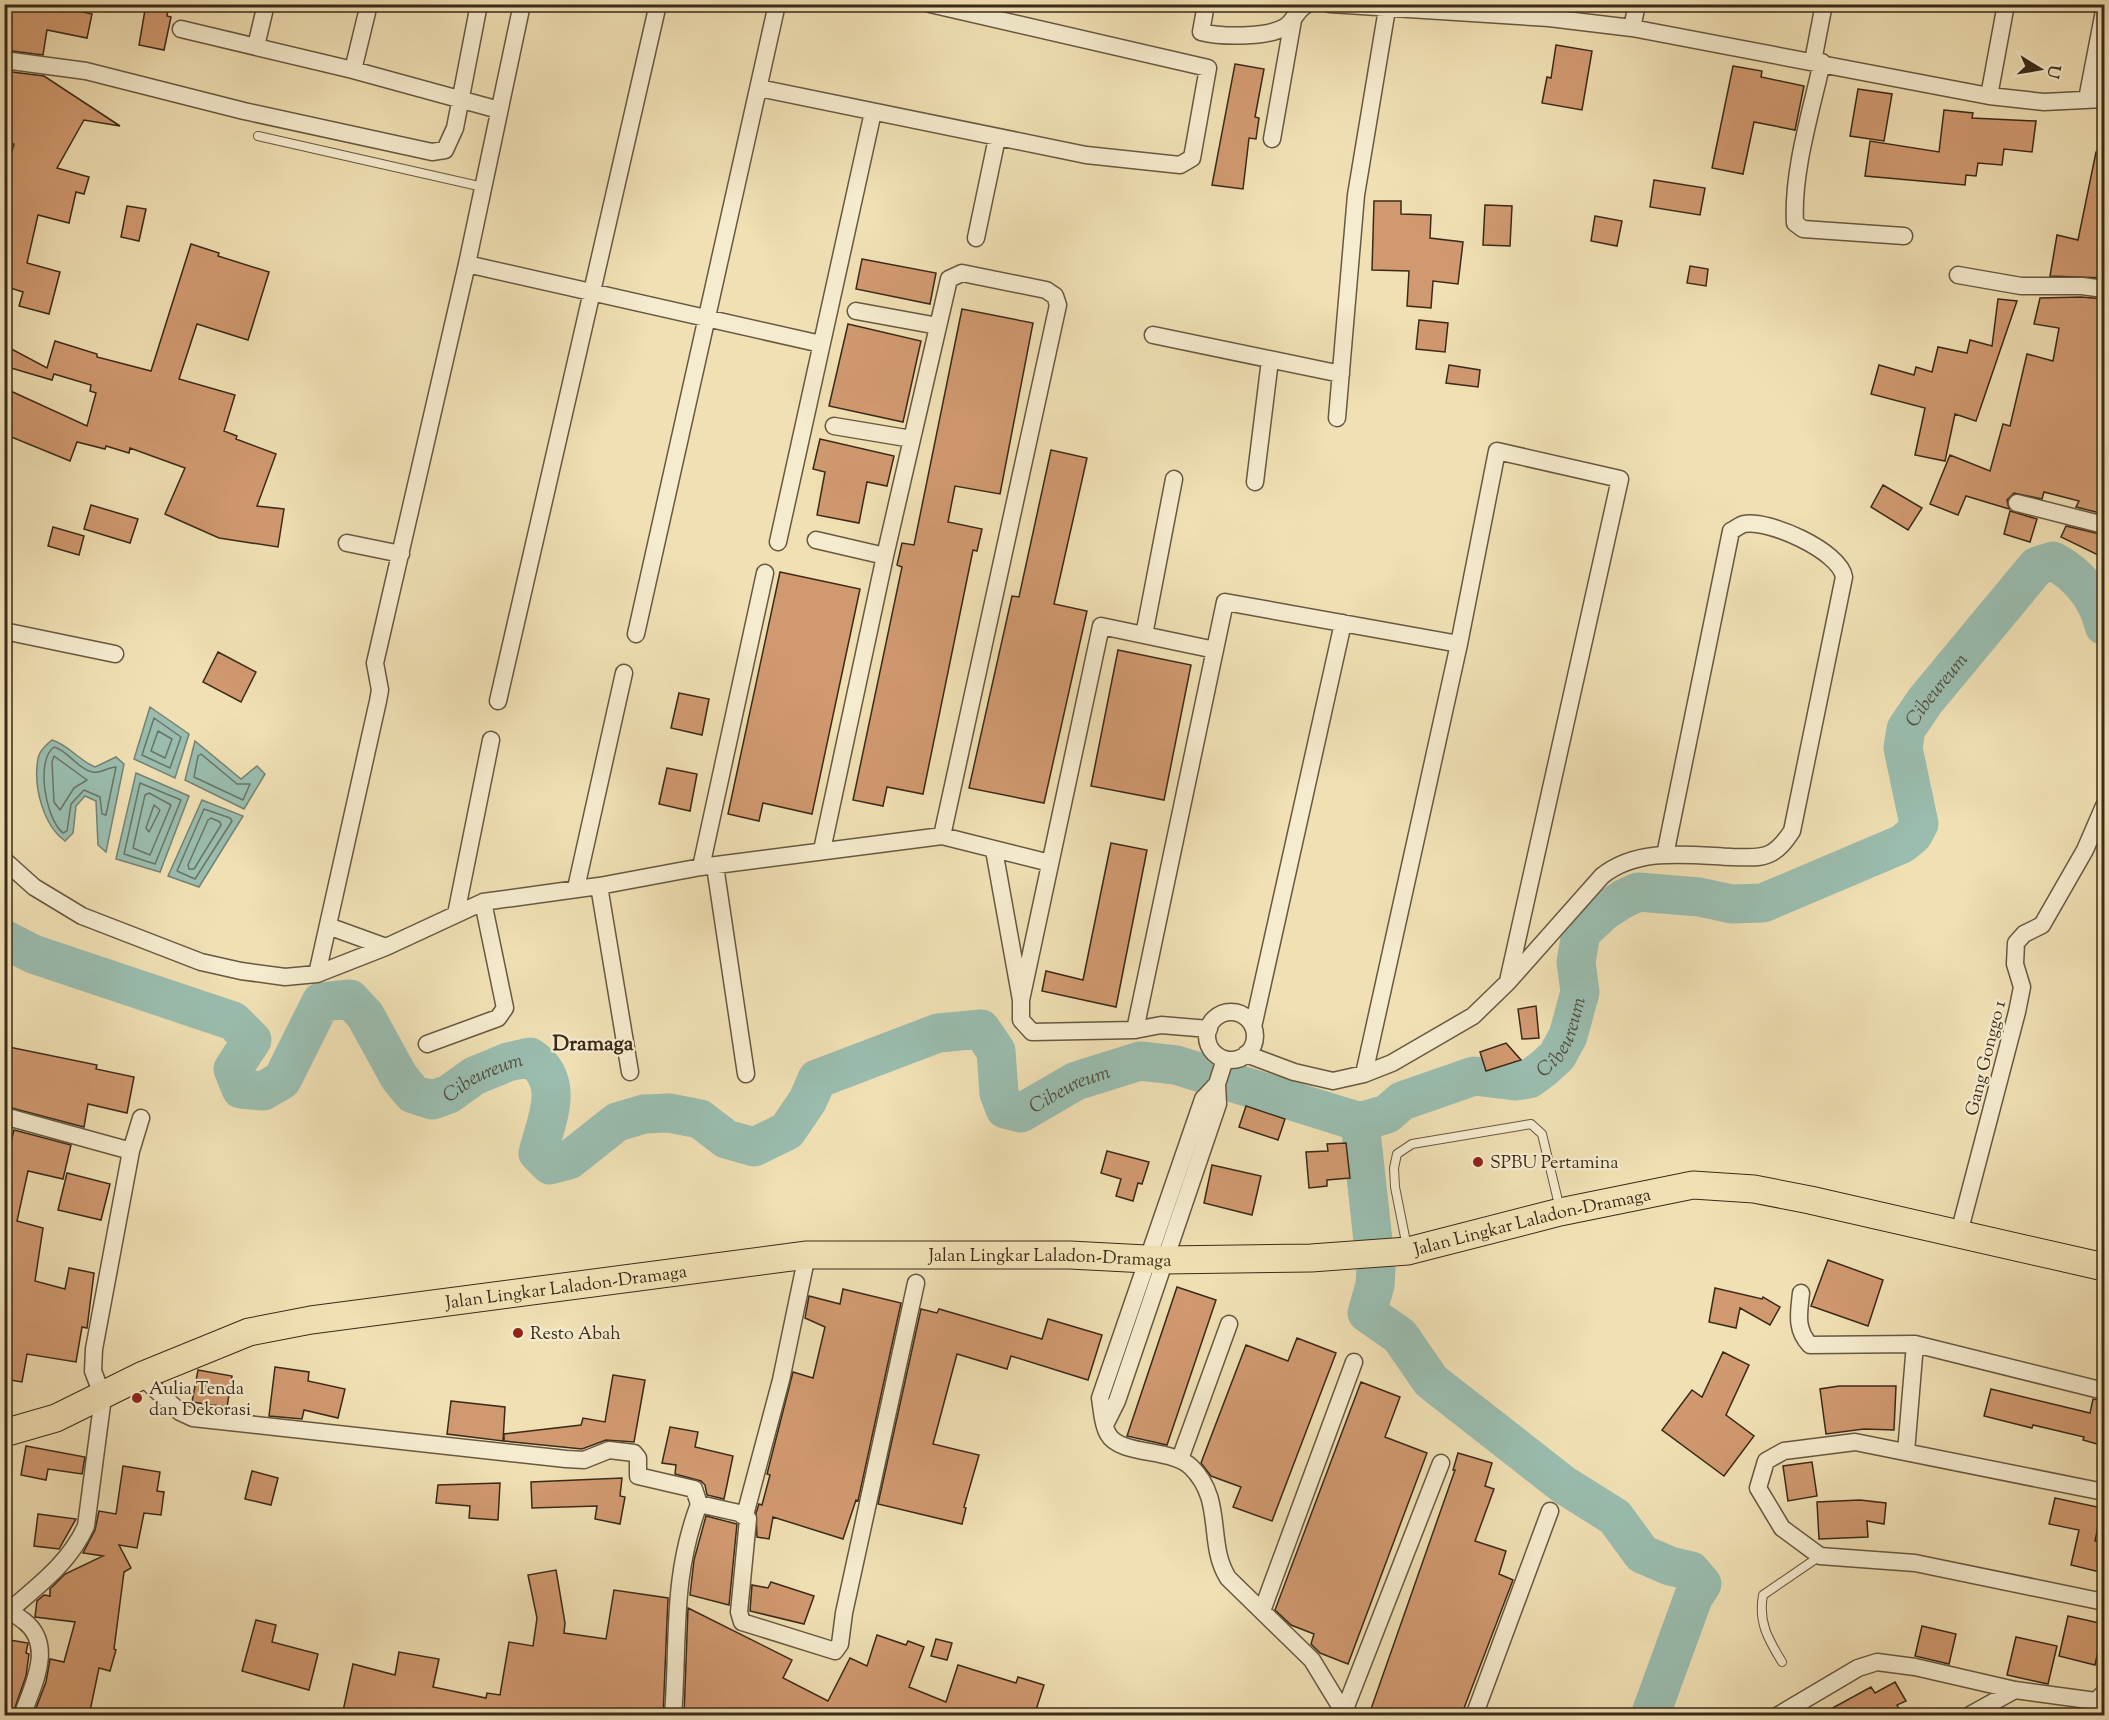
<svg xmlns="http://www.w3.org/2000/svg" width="2109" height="1720" viewBox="0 0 2109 1720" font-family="'Sorts Mill Goudy',serif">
  <rect width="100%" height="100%" fill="#f0e0b4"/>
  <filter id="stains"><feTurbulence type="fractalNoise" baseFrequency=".00333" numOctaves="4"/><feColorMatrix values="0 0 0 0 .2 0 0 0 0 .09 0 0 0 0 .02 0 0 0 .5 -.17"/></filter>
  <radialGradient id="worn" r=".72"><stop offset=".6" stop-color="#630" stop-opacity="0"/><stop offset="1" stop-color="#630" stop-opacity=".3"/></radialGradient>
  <!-- water -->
  <path fill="#9abdaf" stroke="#748273" stroke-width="1.5" d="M150,707l39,27 -14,44 -41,-19z
    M52,740c17,5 26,20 43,27l21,-10 8,7 -18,88 -8,-7 -2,-44 -11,-5 -9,10 -3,27 -8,8c-22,-16 -32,-55 -27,-82 1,-8 8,-14 14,-19z
    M195,741l46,38 16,-13 8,8 -21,35 -59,-29z
    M136,773l53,23 -29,76 -44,-13z
    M202,800l41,16 -44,71 -31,-11z"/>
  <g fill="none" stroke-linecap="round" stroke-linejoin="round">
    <!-- shore -->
    <path stroke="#6a7464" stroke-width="1.5" d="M154,718l27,19 -11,31 -28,-13z
      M158,731l14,8 -7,19 -14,-7z
      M54,747c15,4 22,21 38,25 8,2 16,-5 24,-5l-10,48 -4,-1 -2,-17 -16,-7 -13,14 -4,27 -4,2c-17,-13 -28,-73 -9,-86z
      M201,754l36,30h13l-7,16 -49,-23 4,-21z
      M54,756l33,24 -13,8 -14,22 -6,-8 -2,-40z
      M140,783l41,17 -26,64 -31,-10z
      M149,793l22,12 -21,50 -17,-7 12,-53z
      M154,805l6,5 -11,22 -3,-4z
      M204,809l26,9 2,3 -37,58 -18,-8z
      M211,818l9,4 1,3 -27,44h-5l-1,-4 20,-45z"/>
    <!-- river -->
    <g stroke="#9abdaf" stroke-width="39">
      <path id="s1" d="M4,939l29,15 200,67 19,19 -19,29 8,20 22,2 19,-11 39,-78 29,-3 15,16 34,62 14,17 19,6 17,-6 25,-18 34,-14 22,-5c36,24 17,61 8,96l12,12 19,-5 48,-38 27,-8 25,-1 31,6 26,20 28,8 33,-16 21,-31 9,-21 121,-46 43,-4 15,22 3,42 6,16 16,4 55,-32 64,-20 36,4 184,57 27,-8 15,-13 72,-25 41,5 14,-2 15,-11 13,-12 11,-20 12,-44 -4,-30 5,-29 22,-21 20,-13 15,-7 61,5 33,7 31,-1 139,-59 11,-9 6,-11 -16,-76 3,-19 19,-28 112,-135 16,-5c25,13 45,37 51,65"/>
      <path d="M1360,1122l16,146 -1,17 -8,28 33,23 31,45 133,104 51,32 27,37 28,12 21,5 11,13 -9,14 -43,118"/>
    </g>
  </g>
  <!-- building -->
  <path fill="#d19970" stroke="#3a2a18" stroke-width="1.5" d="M4,4h31l29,8v-4l28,6 -5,24 -40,-8 -4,25 -39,-5z
    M146,4h23l-2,12 4,1 -7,33 -25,-5z
    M1556,45l36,6 -10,59 -40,-7 5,-26 4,1z
    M1235,64l29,5 -9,48 4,1 -3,21 -7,-1 -6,51 -31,-4z
    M1733,66l29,5 -1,6 43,9 -9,44 -41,-8 -11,52 -31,-6z
    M4,71l40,5 76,50 -36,-6 -27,48 32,9 -5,17 -8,-2 -7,31 -31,-8 -11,48 33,9 -11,42 -30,-8 4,-14 -19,-6v-74l6,-19 -6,-1v-15l10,-33 -10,-2z
    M1858,89l34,5 -8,47 -34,-5z
    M1944,110l29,3 -1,5 64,3 -4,31 -28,-3 -2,16 -24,-2 -2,13 -10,-1 -1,10 -100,-9 5,-35 69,11z
    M2096,152l8,1v125l-54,-2 7,-41 21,5z
    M1654,180l51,8 -5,27 -50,-8z
    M1374,201h27v13l30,1 -1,23 33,4 -5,42 -25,-3 -2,27 -24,-2 2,-35 -37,-1z
    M1485,205l27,1 -2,40 -27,-1z
    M127,206l19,3 -7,32 -18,-4z
    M1595,216l27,5 -5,25 -26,-5z
    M191,244l28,9 -1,3 51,16 -21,68 -51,-16 -18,55 56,16 -11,36 13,5 -1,3 40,15 -19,52 27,3 -6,38 -59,-9 -54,-24 20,-46 -55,-20 -1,5 -23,-7 -1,3 -28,-7 -7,19 -66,-27v-46l83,38 9,-33 -6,-2 1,-6 -37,-11 -2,6 -48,-14v-21l43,23 8,-27 42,13v3l54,14z
    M862,259l74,14 -6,31 -74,-15z
    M1690,266l18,3 -2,17 -19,-3z
    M2081,297l23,2v215l-28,-7 3,-6 -35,-9 -2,7 -28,-6 -7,7 2,9 -43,-13 -8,19 -28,-11 20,-49 40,16 13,-47 7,2 17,-72 26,7 6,-33 -25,-4 6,-26z
    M1998,299l19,2 -41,120 -21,-7 -10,47 -30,-6 10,-47 -54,-14 8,-29 35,10 2,-8 16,5 6,-25 29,6 3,-13 22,6z
    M962,309l71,14 -33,171 -45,-8 -7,36 34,7 -5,22 -4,-1 -50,244 -36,-7 -4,19 -30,-6 49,-233 -5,-2 5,-22 12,2z
    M1419,320l29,3 -3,29 -29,-3z
    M848,324l73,17 -18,81 -74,-16z
    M1449,365l31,5 -2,17 -32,-4z
    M820,439l74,17 -7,30 -20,-4 -8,41 -42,-8 8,-43 -12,-3z
    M1051,450l36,8 -33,146 33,7 -43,192 -75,-15 43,-192 7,1z
    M1883,485l39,23 -14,22 -37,-23z
    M91,505l47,14 -8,24 -46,-14z
    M2010,511l27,8 -7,23 -26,-8z
    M2066,526l38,9 -6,20 -37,-18z
    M53,527l31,9 -5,19 -31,-9z
    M780,572l80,17 -48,225 -49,-11 -4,18 -31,-7z
    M1118,650l73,15 -27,135 -73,-14z
    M218,652l38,20 -15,30 -38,-20z
    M679,693l30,6 -7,36 -31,-7z
    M667,768l30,6 -7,37 -31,-7z
    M1111,843l36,7 -31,157 -74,-16 4,-20 37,9z
    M1536,1006l3,32 -17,1 -4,-30z
    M1506,1043l15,17 -35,11 -6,-19z
    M4,1046l93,19 -1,4 38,8 -7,36 -39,-9 -4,23 -80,-21z
    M1246,1106l39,13 -7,21 -39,-13z
    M14,1130l57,15 -8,34 -35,-8 -11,50 26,7 -8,53 30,8 4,-21 25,5 -7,55 -5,-1 -6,35 -49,-8 -5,28 -18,-3v-33l4,-19 -4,-1v-157z
    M1346,1143l4,35 -23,2v6l-18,2 -3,-36 22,-1 -1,-7z
    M1107,1151l42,11 -7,22 -4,-1 -5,18 -17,-5 5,-17 -20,-6z
    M1212,1165l49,11 -9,39 -48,-12z
    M67,1173l43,11 -9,36 -43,-10z
    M1828,1260l55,20 -15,46 -57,-20z
    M1177,1287l39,13 -49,145 -40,-9z
    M1715,1288l47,11 1,-2 17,10 -10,18 -30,-17 -4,20 -27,-6z
    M843,1289l58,14 -43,198 -2,-1 -13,39 -70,-22 -4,22 -12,-2 -1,-24 3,-9 3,1 8,-30 -3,-1 26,-102 20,6 12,-51 -20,-9 4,-22 31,8z
    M921,1309l16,4 2,-4 103,30 6,-20 54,16 -14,45 -77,-24 -4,13 -50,-15 -24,90 46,11 -15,52 2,1 -4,16 -84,-20z
    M1297,1338l39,15 -64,168 -39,-14 8,-20 -30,-11 -10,-13 45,-118 42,16z
    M1723,1352l26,13 -23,50 28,21 -30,40 -62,-46 30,-40 10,7z
    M275,1367l34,5 -1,9 37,8 -7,29 -34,-8 -2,9 -33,-3z
    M198,1370l34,6 -5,31 -35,-5z
    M613,1375l32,5 -11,62 -28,-2 -24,9 -78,-8v-7l77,-9 2,-7 22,4z
    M1361,1382l39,15 -15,40 42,16 -79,211 -28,-11 -9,-9 3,-10 -23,-9 -16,-15z
    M1839,1386h57l-2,44 -30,-1 -38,5 -6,-45z
    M1991,1389l99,24 3,-14 11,2v45l-21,-6 1,-3 -51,-12 -1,3 -48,-12z
    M451,1401l54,6 -2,34 -56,-7z
    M670,1427l28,5 -3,15 38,9 -9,43 -17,-4 -2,-10 -4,-4 -26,-7 1,-9 -14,-2z
    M26,1446l59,11 -3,17 -34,-5 -2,11 -25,-5z
    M1458,1453l34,10 -7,23 9,3 -19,52 31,10 -7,23 14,6 -52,136h-71l-19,-7 84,-239h-2z
    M1812,1462l5,34 -29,5 -5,-35z
    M123,1466l37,6 -3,19 7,1 -3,23 -17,-2 -7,35 -18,-3 12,23 -7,4 -10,77 2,1 -6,21 -11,-3 -9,43 -8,-2 -2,7h-47l13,-34 4,-23 14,3 11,-40 -40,-5 2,-16 7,-6 6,1v-7l15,-15 38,-18 -20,-3 12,-23 4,-19 17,3z
    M252,1471l26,7 -7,27 -26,-6z
    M622,1478l-2,18 5,1 -5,27 -25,-5 2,-13 -65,2 -1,-26z
    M500,1483l-2,37 -29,-2 1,-12 -34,-3 2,-18z
    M2055,1498l47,10 -7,33 9,2v30l-33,-8 8,-35 -30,-6z
    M1860,1500l26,3 -2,21 -17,-3 1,16 -49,2 -2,-37z
    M38,1514l38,5 -17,30 -25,-3z
    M706,1516l31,8 -8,81 -39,-10 4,-35z
    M556,1570l9,53 -1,10 42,6 8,-49 54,8 -5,118h-321l11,-52 42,11 4,-23 40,7 -6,28 53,11 1,-5 13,2 9,-53 24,4 4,-28 -9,-43z
    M771,1582l43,14 -10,28 -54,-13 2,-26 16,3z
    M688,1608l104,52 -9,18 45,23 22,-43 17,8 10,-31 29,10 2,-4 16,6 -15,40 37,15 12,-37 58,18 2,-6 26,8 -10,31h-350z
    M2068,1616l36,8 -9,41 -36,-9z
    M256,1620l20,5 -4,17 46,12 -9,36 -67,-19z
    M1922,1626l34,8 -7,30 -34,-8z
    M2016,1637l41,9 -9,38 -41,-9z
    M4,1639l24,4 -2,10 3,1 -3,22 -14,40h-8z
    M936,1639l16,4 -5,17 -16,-4z
    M1895,1682l11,19 -9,4 6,11h-85l53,-29 4,6z"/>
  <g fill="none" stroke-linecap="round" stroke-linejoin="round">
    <defs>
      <path id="service" d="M258,136l225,51
        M1407,1247l-12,-60 -1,-19 3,-14 15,-10 119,-20 11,10 18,75
        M1782,1662c-14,-23 -24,-40 -19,-67l57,-39"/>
      <path id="minor" d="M1206,4l-5,28c20,5 65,6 84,-5 10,-6 11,-18 23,-23
        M1330,4l219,14 83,10 357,68 55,6 60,-3
        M1632,28l5,-24
        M181,29l172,41 146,40
        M256,46l10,-42
        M4,60l82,11 158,40 188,41 13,-2 10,-22 24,-124
        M1813,61l11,-57
        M1822,62c-11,50 -30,110 -27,161l8,6 101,7
        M353,70l16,-66
        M759,88l327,67 94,10 12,-7 16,-90 -278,-64
        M1989,96l17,-92
        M2087,99l17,-88
        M1272,139l21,-119
        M976,238l21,-100
        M467,264l354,80
        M1958,275l63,11h61l22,3
        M856,311l82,15
        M1153,335l188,39
        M1337,418l19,-223 31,-186
        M834,426l78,13
        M1255,482l15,-122
        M2017,503l87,22
        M816,540l69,16
        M778,542l95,-430
        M347,543l54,11
        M4,631l111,23
        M636,634l141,-630
        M1144,635l30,-156
        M498,701l160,-697
        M822,850l63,-294 64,-277 13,-6 84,17 9,6 3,9 -116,531
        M994,850l27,150v20l11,12 103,-2 26,-5 48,4
        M4,860l30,27 48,29 119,46 40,9 44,6 32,-3 69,-27 97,-45 116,-16 102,-19 241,-31 108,27
        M715,866l31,208
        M701,867l64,-294
        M599,886l31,186
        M576,888l48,-215
        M456,914l35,-174
        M328,926l58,21
        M317,974l61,-273 2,-11 -5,-27 92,-399 55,-260
        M1021,1000l80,-374 114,24
        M1207 1036a24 24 0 1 1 48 0a24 24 0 1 1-48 0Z
        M1253,1027l90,-404
        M1135,1030l90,-428 234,42
        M427,1044l71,-26 7,-10 -22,-106
        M1246,1054l48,18 39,9 31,-7 28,-11 81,-47 35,-34 94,-106c36,-29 86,-21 130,-19 11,0 27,2 37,-3 10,-4 17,-14 23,-23l52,-254c-4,-26 -76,-58 -100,-53 -4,1 -9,5 -13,7l-66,324
        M1364,1074l95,-430 38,-193 123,28 -112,502
        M1217,1084l-14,15 -103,299c2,11 2,26 8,36 12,22 64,14 83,33 34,33 15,76 37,111l84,82 34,56
        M4,1116l127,35
        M1959,1233l58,-221 5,-25 -7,-23 1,-21 8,-9 18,-9 43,-75 19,-44
        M1801,1293c-2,20 -6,36 9,52l105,-1 189,47
        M141,1376l39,36 13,6 373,41 18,1 25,-10 25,3 4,5v18l56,13 5,15 40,9 9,6 -9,93 3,10 93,29 5,-7 4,-31 72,-330
        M1105,1425l12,-24 101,-297 -1,-20 8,-25
        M1906,1452l9,-108
        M1180,1459l49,-135
        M2104,1492l-249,-50 -71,9 -18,10 -8,27 24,40 38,28 95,7 189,39
        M745,1515l36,-135 26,-125
        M4,1609c8,2 14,8 20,12 31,24 9,64 -2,95
        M10,1610c29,-25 60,-48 76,-84l17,-129 -10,-26 1,-22 37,-198 10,-33
        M1262,1611l92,-249
        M1345,1709l96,-246
        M673,1716c6,-77 -2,-137 26,-212
        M1474,1716l76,-205
        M1777,1716l81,-48 19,-6 38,5 100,23 81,11 8,-8
        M1968,1716l47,-26"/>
      <g id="primary">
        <path id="s2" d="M4,1433l52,-15 85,-42 108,-44 62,-12 496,-65h263l95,5 146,-2 97,-7 152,-39 133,-27 61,4 56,11 294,67"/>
      </g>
    </defs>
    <!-- service casing -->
    <use href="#service" stroke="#68583f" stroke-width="10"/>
    <!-- minor casing -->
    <use href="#minor" stroke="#68583f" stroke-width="19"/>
    <!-- primary casing -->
    <use href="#primary" stroke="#3a2a18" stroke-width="29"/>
    <!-- service -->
    <use href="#service" stroke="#f5ebce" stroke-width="8"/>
    <!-- minor -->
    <use href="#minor" stroke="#f5ebce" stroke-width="16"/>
    <!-- primary -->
    <use href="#primary" stroke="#f0e0b4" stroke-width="27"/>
  </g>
  <!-- markers -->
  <g fill="#8f2418" stroke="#f5ebce" stroke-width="2">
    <circle cx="1478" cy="1162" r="6"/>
    <circle cx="518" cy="1333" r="6"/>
    <circle cx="137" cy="1398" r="6"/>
  </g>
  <g text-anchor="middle" stroke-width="4.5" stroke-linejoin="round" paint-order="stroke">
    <!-- street labels -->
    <g font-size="18" fill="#3a2a18" stroke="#f5ebce">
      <text transform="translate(1985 1058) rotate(-76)" y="6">Gang Gonggo 1</text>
      <text dy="6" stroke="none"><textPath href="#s2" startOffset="1558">Jalan Lingkar Laladon-Dramaga</textPath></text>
      <text dy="6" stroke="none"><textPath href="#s2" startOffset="1072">Jalan Lingkar Laladon-Dramaga</textPath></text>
      <text dy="6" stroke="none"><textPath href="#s2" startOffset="586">Jalan Lingkar Laladon-Dramaga</textPath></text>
    </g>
    <!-- poi labels -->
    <g font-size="18" fill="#3a2a18" stroke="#f5ebce" text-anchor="start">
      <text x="1490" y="1168">SPBU Pertamina</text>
      <text x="530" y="1339">Resto Abah</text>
      <text x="149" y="1394">Aulia Tenda<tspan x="149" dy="21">dan Dekorasi</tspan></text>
    </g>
    <!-- water labels -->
    <g font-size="20" font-style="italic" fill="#524f3e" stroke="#f5ebce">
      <text dy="7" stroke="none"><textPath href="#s1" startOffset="2676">Cibeureum</textPath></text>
      <text dy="7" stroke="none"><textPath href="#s1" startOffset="2046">Cibeureum</textPath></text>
      <text dy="7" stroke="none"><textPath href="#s1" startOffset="678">Cibeureum</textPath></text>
      <text dy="7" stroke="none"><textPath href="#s1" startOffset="1506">Cibeureum</textPath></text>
    </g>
    <!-- quarter labels -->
    <g font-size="21" font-weight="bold" fill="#3a2a18" stroke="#f5ebce">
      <text x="593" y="1050">Dramaga</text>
    </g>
  </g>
  <!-- margin -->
  <rect width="2109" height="1720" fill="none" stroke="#f0e0b4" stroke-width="24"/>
  <rect x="6" y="6" width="2097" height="1708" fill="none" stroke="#3a2a18" stroke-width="3"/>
  <rect x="12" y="12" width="2085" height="1696" fill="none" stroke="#3a2a18" stroke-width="1.5"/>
  <!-- north arrow -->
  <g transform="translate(2040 69) rotate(101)" stroke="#f5ebce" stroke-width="4.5" paint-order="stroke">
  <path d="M0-4.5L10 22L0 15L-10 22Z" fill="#3a2a18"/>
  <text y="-9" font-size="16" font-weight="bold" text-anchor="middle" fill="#3a2a18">U</text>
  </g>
  <rect width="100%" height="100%" filter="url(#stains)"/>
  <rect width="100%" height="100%" fill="url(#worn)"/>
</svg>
